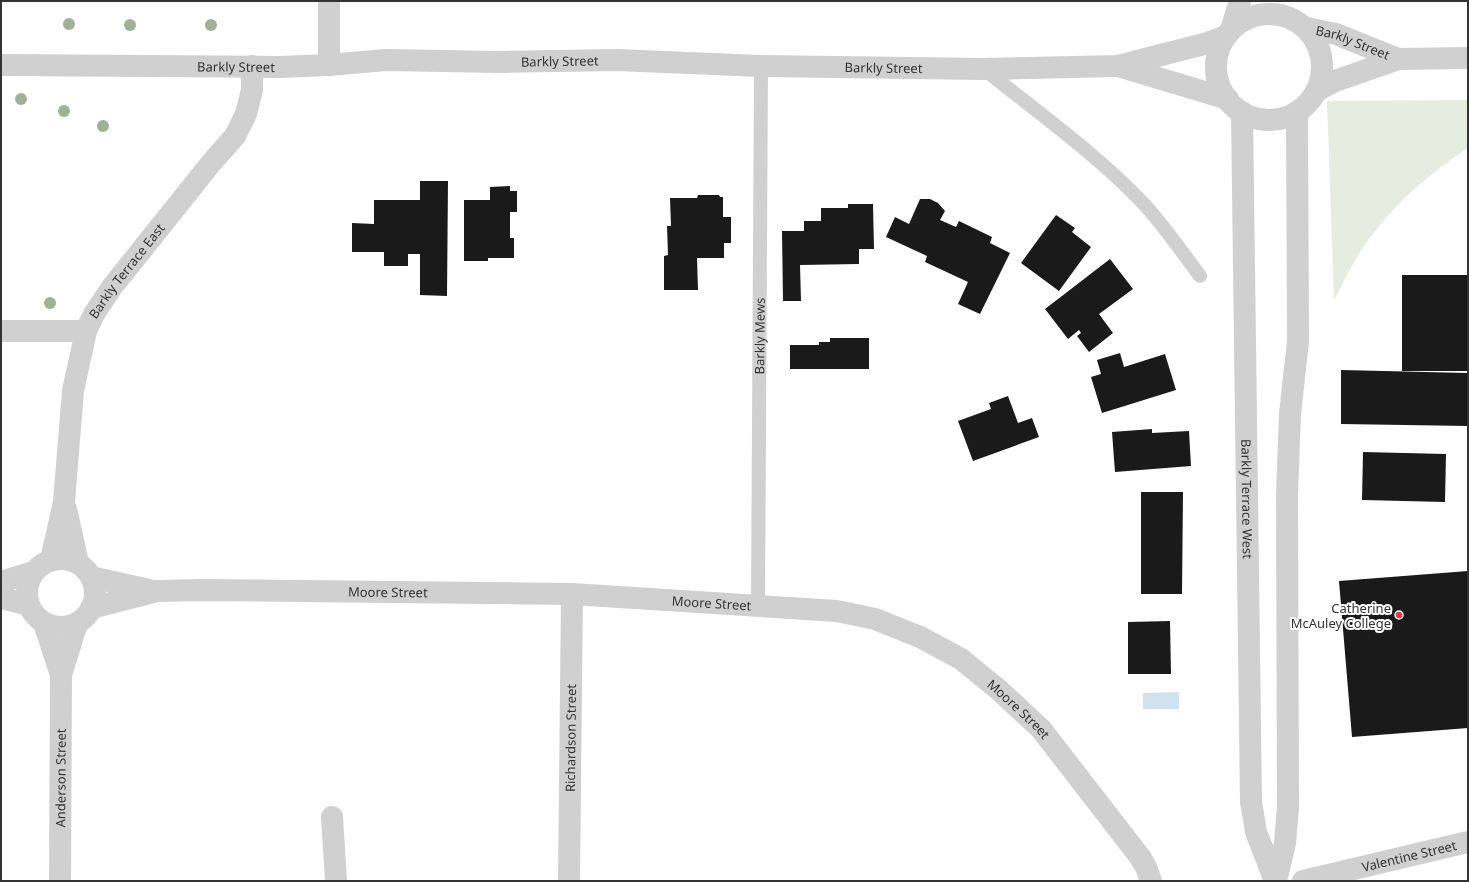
<svg xmlns="http://www.w3.org/2000/svg" width="1469" height="882" viewBox="0 0 1469 882" font-family="'Noto Sans',sans-serif">
  <rect width="100%" height="100%" fill="#fff"/>
  <!-- green -->
  <path fill="#e6ecdf" d="M1468,100v48c-38,25 -72,54 -99,91 -14,19 -24,40 -35,61l-7,-199z"/>
  <!-- water -->
  <path fill="#cfe2ee" d="M1179,692v17h-36v-16z"/>
  <!-- building -->
  <path fill="#1a1a1a" d="M420,181h28l-1,115 -27,-1v-41h-12v12h-24v-14h-32v-29l22,1v-24h46z
    M510,186v5h7v21h-7v26h4v20h-26v3h-24v-61h26v-13z
    M698,195h21l1,2h3v20h8v26h-7v15h-27l1,32h-34v-34l4,-1 -1,-29h4l-1,-28h27z
    M920,199h10l8,4 7,8 -5,9 16,7 3,-6 33,16 -2,6 20,10 -30,61 -22,-10 10,-22 -43,-20 2,-6 -41,-19 9,-20 14,7z
    M848,204h25l1,45h-15v15l-59,1 1,36h-18l-1,-70h22v-10h17v-13h27z
    M1056,215l19,13 -3,4 19,15 -32,44 -38,-28z
    M1110,259l23,30 -34,25 14,19 -24,19 -12,-16 4,-3 -2,-3 -11,9 -23,-30z
    M1402,275h66v96h-66z
    M830,338h39v31h-79v-24h29v-3h11z
    M1120,353l4,14 41,-13 11,36 -74,23 -11,-36 10,-3 -4,-14z
    M1341,370l127,3v53l-127,-2z
    M1008,396l10,27 14,-5 7,19 -66,24 -15,-40 33,-12 -2,-6z
    M1152,429v4l37,-2 2,35 -76,6 -3,-40z
    M1363,452l83,2 -1,48 -83,-2z
    M1141,492h42l-1,102h-41z
    M1468,571v157l-116,9 -13,-156z
    M1170,621l1,53h-43v-52z"/>
  <g fill="none" stroke-linecap="round" stroke-linejoin="round">
    <!-- lane -->
    <g stroke="#d0d0d0" stroke-width="14">
      <path d="M984,69c53,43 110,83 158,133 21,22 39,49 58,74"/>
      <path id="s1" d="M758,606l3,-540"/>
    </g>
    <!-- street -->
    <g stroke="#d0d0d0" stroke-width="22">
      <circle cx="1269" cy="67" r="53"/>
      <path id="s2" d="M1306,28l30,6 62,25"/>
      <path d="M1231,30l9,-29"/>
      <path id="s3" d="M1,65l279,2 49,-2 57,-5 114,2 117,-2 144,6 223,3 134,-3 86,-22 22,-8"/>
      <path d="M329,65v-64"/>
      <path d="M1118,66l110,33"/>
      <path d="M1316,91l19,-10 63,-22 70,-1"/>
      <path id="s4" d="M1242,112l9,690 5,30 19,49"/>
      <path d="M1,331h85"/>
      <path d="M66,509l12,54"/>
      <circle cx="61" cy="593" r="34"/>
      <path id="s5" d="M51,560l13,-58 9,-111 13,-60 8,-17 18,-27 100,-125 23,-26 11,-22 6,-24v-24"/>
      <path d="M91,577l63,14"/>
      <path d="M1,582l32,-10"/>
      <path d="M1,598l28,7"/>
      <path id="s6" d="M91,608l66,-17 48,-1 367,4 265,17 38,8 45,18 41,22 38,31 42,39 99,128 6,10 5,14"/>
      <path d="M44,623l17,52"/>
      <path d="M332,817l4,64"/>
      <path id="s7" d="M60,881l1,-206 16,-52"/>
      <path id="s8" d="M569,881l3,-287"/>
      <path d="M1276,881l9,-38 3,-36 -1,-313 3,-80 8,-73 -1,-229"/>
      <path id="s9" d="M1303,881l165,-39"/>
    </g>
  </g>
  <!-- trees -->
  <g fill="#a2b095">
    <circle cx="69" cy="24" r="6"/>
    <circle cx="130" cy="25" r="6"/>
    <circle cx="211" cy="25" r="6"/>
    <circle cx="21" cy="99" r="6"/>
    <circle cx="64" cy="111" r="6"/>
    <circle cx="103" cy="126" r="6"/>
    <circle cx="50" cy="303" r="6"/>
  </g>
  <!-- markers -->
  <circle fill="#e63946" stroke="#fff" stroke-width="1.5" cx="1399" cy="615" r="4"/>
  <g text-anchor="middle" stroke-width="4" stroke-linejoin="round" paint-order="stroke">
    <!-- street labels -->
    <g font-size="13" fill="#333" stroke="#fff">
      <text dy="5" stroke="none"><textPath href="#s2" startOffset="49">Barkly Street</textPath></text>
      <text dy="5" stroke="none"><textPath href="#s3" startOffset="559">Barkly Street</textPath></text>
      <text dy="5" stroke="none"><textPath href="#s3" startOffset="235">Barkly Street</textPath></text>
      <text dy="5" stroke="none"><textPath href="#s3" startOffset="883">Barkly Street</textPath></text>
      <text dy="5" stroke="none"><textPath href="#s5" startOffset="305">Barkly Terrace East</textPath></text>
      <text dy="5" stroke="none"><textPath href="#s1" startOffset="270">Barkly Mews</textPath></text>
      <text dy="5" stroke="none"><textPath href="#s4" startOffset="387">Barkly Terrace West</textPath></text>
      <text dy="5" stroke="none"><textPath href="#s6" startOffset="299">Moore Street</textPath></text>
      <text dy="5" stroke="none"><textPath href="#s6" startOffset="623">Moore Street</textPath></text>
      <text dy="5" stroke="none"><textPath href="#s6" startOffset="959">Moore Street</textPath></text>
      <text dy="5" stroke="none"><textPath href="#s8" startOffset="143">Richardson Street</textPath></text>
      <text dy="5" stroke="none"><textPath href="#s7" startOffset="103">Anderson Street</textPath></text>
      <text dy="5" stroke="none"><textPath href="#s9" startOffset="109">Valentine Street</textPath></text>
    </g>
    <!-- poi labels -->
    <g font-size="13" fill="#333" stroke="#fff" text-anchor="end">
      <text x="1391" y="613">Catherine<tspan x="1391" dy="15">McAuley College</tspan></text>
    </g>
  </g>
  <!-- border -->
  <rect width="1469" height="882" fill="none" stroke="#333333" stroke-width="4"/>
</svg>
